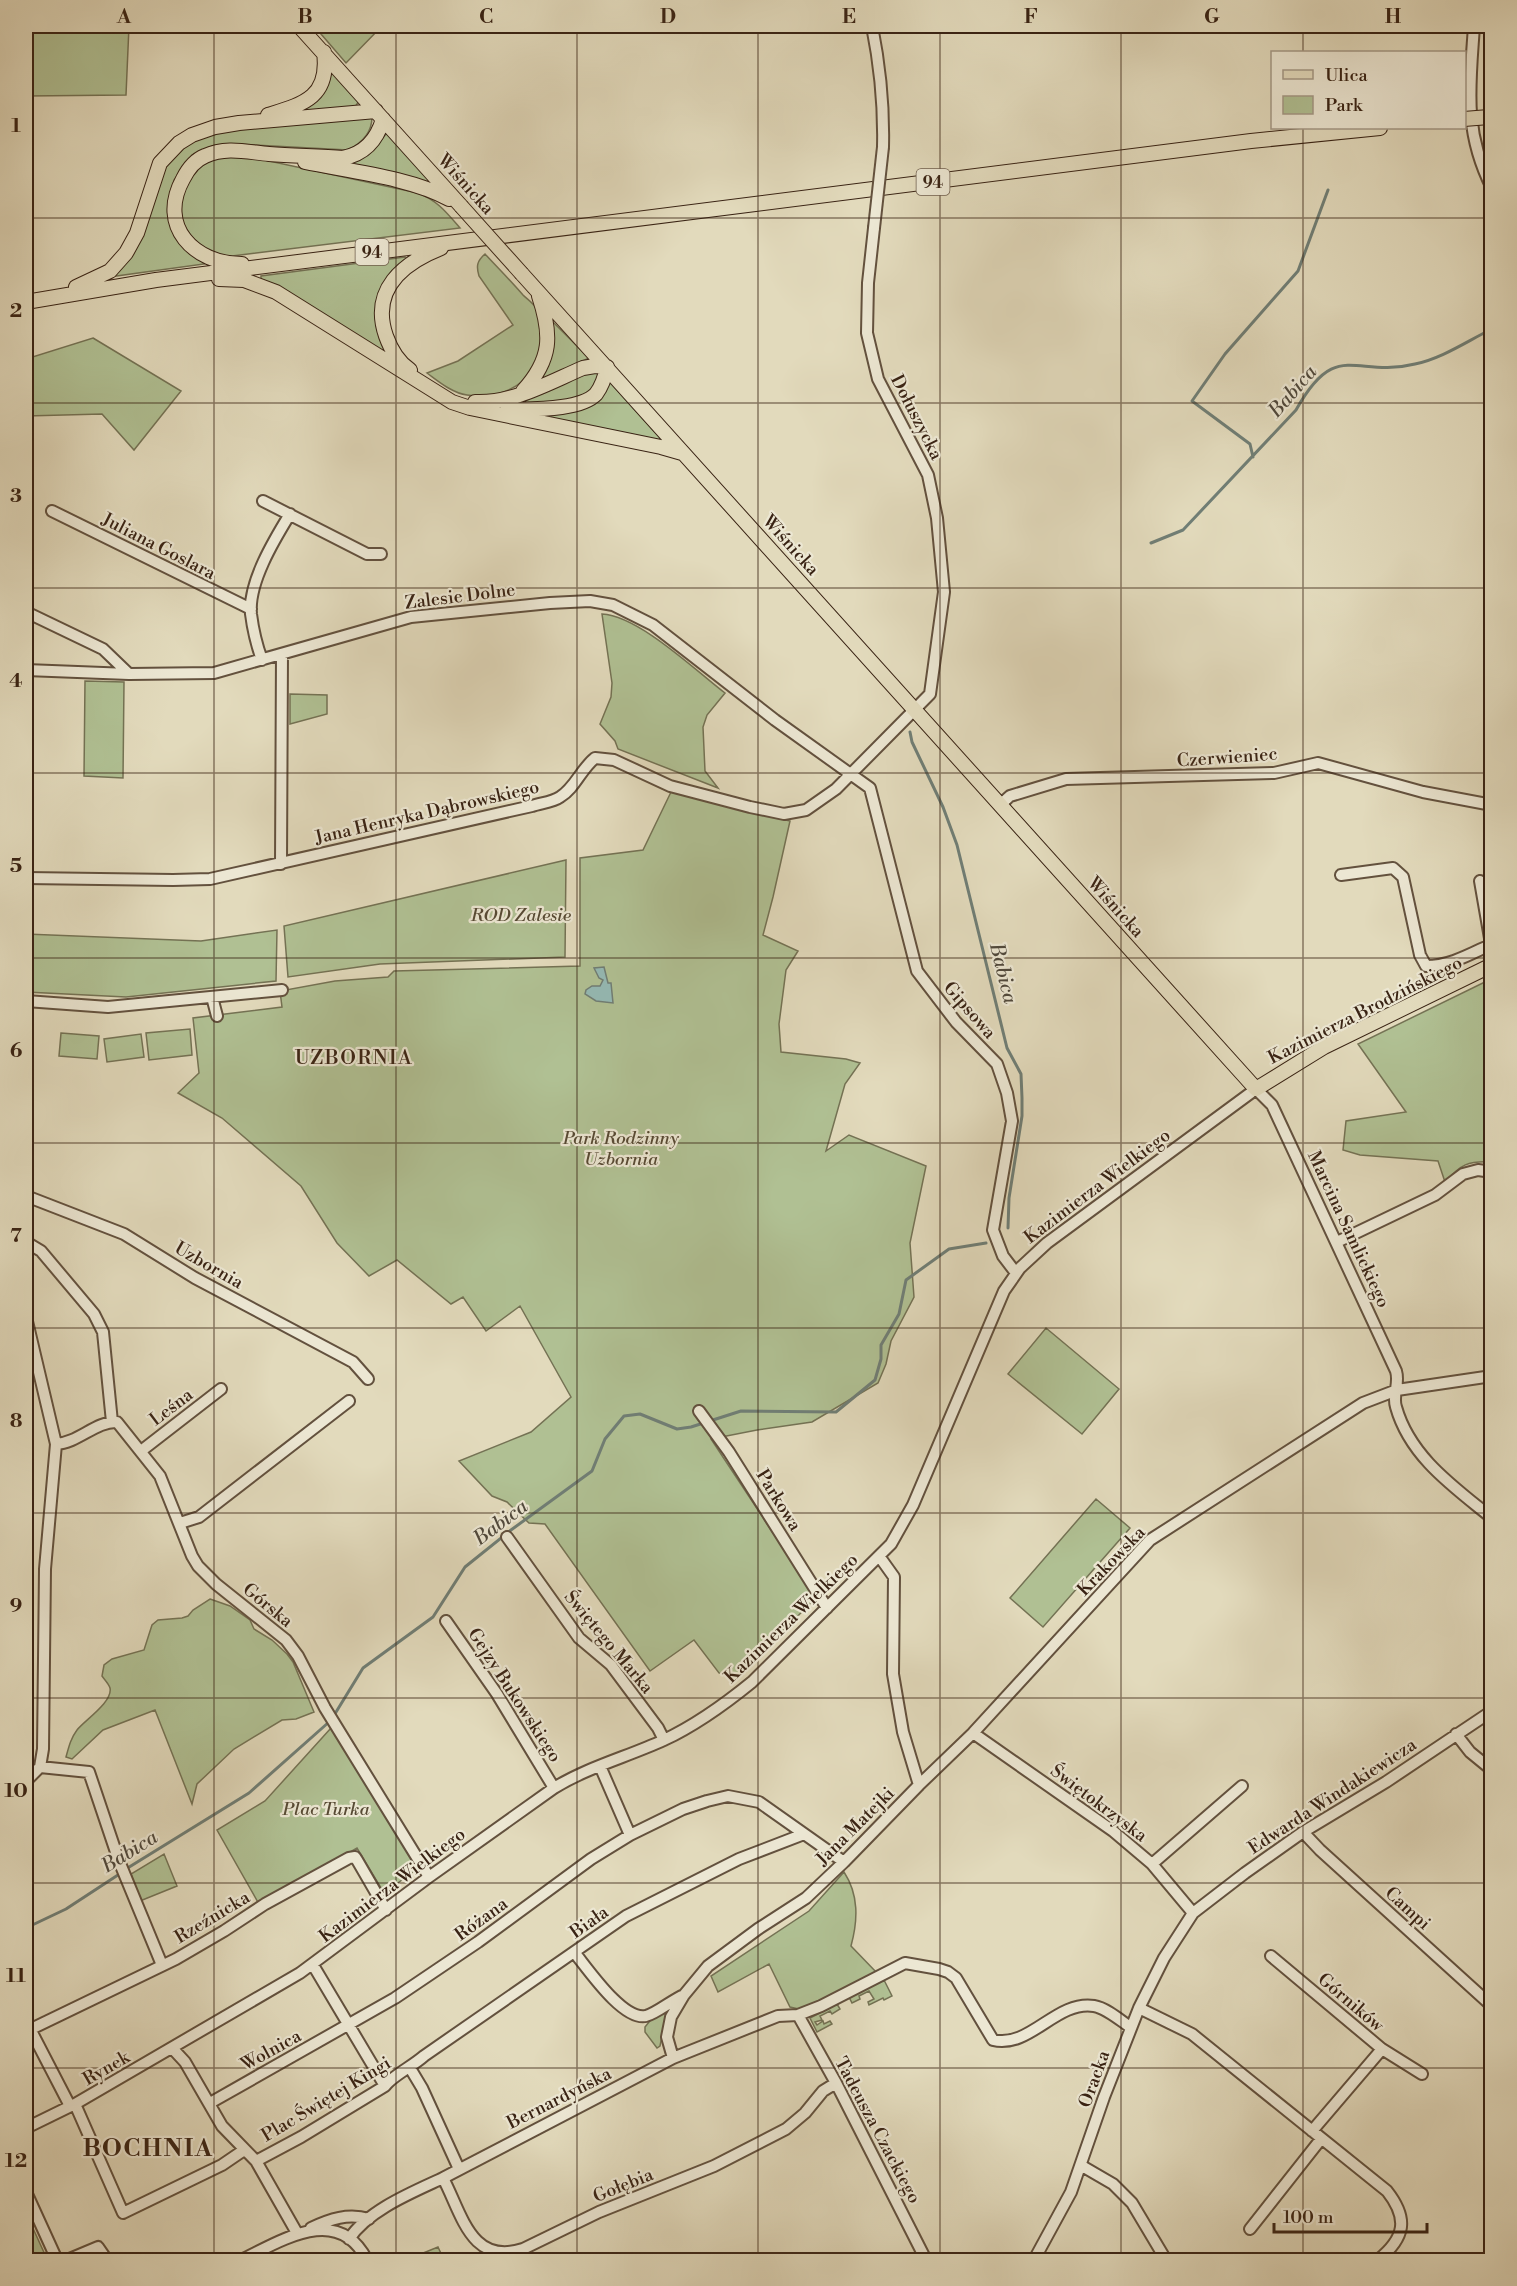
<svg xmlns="http://www.w3.org/2000/svg" width="1517" height="2286" viewBox="0 0 1517 2286" font-family="'Libre Bodoni',serif">
  <rect width="100%" height="100%" fill="#e2dabc"/>
  <filter id="stains"><feTurbulence type="fractalNoise" baseFrequency=".00333" numOctaves="4"/><feColorMatrix values="0 0 0 0 .2 0 0 0 0 .09 0 0 0 0 .02 0 0 0 .5 -.17"/></filter>
  <radialGradient id="worn" r=".72"><stop offset=".6" stop-color="#630" stop-opacity="0"/><stop offset="1" stop-color="#630" stop-opacity=".3"/></radialGradient>
  <!-- green -->
  <path fill="#b0c093" stroke="#747254" stroke-width="1.5" d="M26,26h103l-3,69 -100,1z
    M329,26h53l-36,37 -25,-29z
    M330,68l29,33 -4,6 -80,9 24,-6z
    M372,117c0,16 -10,26 -24,33l-112,-6 -24,2 -20,9 -18,25 -6,25 1,12 35,47 -95,13 53,-106 19,-24 13,-8 19,-6 21,-3z
    M387,133l46,50 -129,-25 65,-5z
    M217,155l33,2 168,36c19,7 29,20 42,35l-236,29c-33,-12 -57,-40 -37,-75 3,-5 5,-12 9,-16 6,-5 15,-7 21,-11z
    M485,254c13,14 26,27 38,41 4,4 10,8 13,13 3,5 3,13 4,18 9,47 -30,76 -73,69 -15,-2 -29,-14 -40,-22l31,-12 55,-36 -34,-49c-3,-10 -2,-15 6,-22z
    M405,257l2,2c-38,28 -26,49 -21,89l-4,3 -103,-64 -18,-8v-3z
    M553,322l36,36 -55,26 17,-61z
    M93,338l88,53 -47,59 -32,-36 -76,2v-57z
    M600,369c-1,6 -2,14 -6,19 -15,18 -62,15 -84,16l67,-30z
    M609,381l54,60 -138,-27 39,-3z
    M602,614c37,2 93,56 123,79l-18,22 -4,12 2,44 13,17 -100,-39 -3,-8 -15,-17 11,-27 1,-14z
    M85,681l39,1 -1,96 -39,-2z
    M290,694l37,1v19l-37,10z
    M671,792l119,29 -17,76 -10,38 35,16 -12,19 -7,54 2,28 65,7 14,4 -15,21 -19,67 23,-16 77,31 -16,77 4,54 -23,44 -5,23 -8,19 -66,39 -55,8 -46,9 105,159 -82,81 -15,-6 -25,-33 -44,31 -105,-147 -16,-1 -22,-21 -15,-6 -33,-35 72,-29 40,-35 -51,-91 -34,25 -23,-34 -12,7 -54,-44 -28,16 -32,-33 -36,-57 -79,-68 -44,-25 21,-20 -6,-55 89,-11 -2,-16 55,-10 53,-4 6,-6 186,-5v-108l63,-8z
    M566,860l-1,97 -185,7 -92,13 -4,-51z
    M277,930l-1,51 -150,16 -100,-5v-58l175,7z
    M1491,979v183c-23,-1 -30,2 -46,20l-7,-21 -78,-6 -17,-5 3,-29 60,-9 -48,-68z
    M190,1029l2,26 -43,5 -3,-27z
    M61,1033l38,3 -2,23 -38,-3z
    M141,1034l3,23 -37,5 -3,-23z
    M1046,1328l73,61 -37,45 -74,-60z
    M1096,1499l34,29 -87,99 -33,-29z
    M210,1599l20,7 20,14 4,9 18,11 15,14 6,8 21,50 -18,7 -14,1 -48,29 -37,35 -5,20 -37,-94 -52,20 -31,29 -6,-2c3,-11 5,-19 11,-27 8,-10 36,-28 33,-42 -1,-4 -6,-9 -8,-12l2,-11 8,-6 32,-9 8,-25 6,-5 24,-2 6,-2 5,-6z
    M331,1728h6l80,141 -33,24 -27,-45 -98,56 -42,-74 48,-29z
    M164,1854l13,32 -37,15 -9,-27z
    M844,1872c15,23 14,48 7,74l27,28 -75,36 -13,-3 -21,-43 -51,28 -7,-16 98,-65z
    M884,1980l8,16 -8,4 -1,-2 -14,7 -1,-3 6,-3 -5,-8 -10,5 1,3 -8,4 -3,-6z
    M837,2004l3,5 -8,5 -2,-3 -10,5 2,4 -7,2 2,3 6,-4 1,3 6,-3 2,3 -15,8 -7,-14z
    M670,2008l-4,8 -6,30 -3,2 -12,-16v-5l8,-10z
    M31,2224l16,35 -1,1h-20v-34z
    M438,2247l6,13h-38z"/>
  <!-- water -->
  <path fill="#95bab5" stroke="#707e75" stroke-width="1.5" d="M604,967l4,16h3l2,20 -17,-2 -11,-7 1,-4 6,-4h8l3,-6 -4,-2 -5,-10z"/>
  <g fill="none" stroke-linecap="round" stroke-linejoin="round">
    <!-- stream -->
    <path stroke="#707e75" stroke-width="3" d="M1253,457l-3,-13 -58,-43 33,-47 73,-83 30,-81
      M1151,543l32,-13 113,-120c41,-73 59,-31 119,-46 28,-6 52,-23 77,-35
      M910,732l2,10 31,65 14,38 50,203 14,26 1,24v18l-13,82 -1,30
      M333,1717l30,-49 70,-51 32,-50 46,-37 81,-59 13,-32 19,-23 16,-2 37,15 14,-2 50,-16 95,1 39,-32 6,-21v-14l18,-31 7,-34 43,-31 37,-6
      M126,1869l123,-76 80,-71
      M26,1928l40,-19 55,-36"/>
    <defs>
      <path id="minor" d="M872,26c8,40 12,80 11,121
        M1474,26c-4,60 -11,105 18,162
        M263,501l104,53h14
        M52,511l199,98
        M26,612l77,37 26,25
        M262,660c-5,-14 -9,-30 -11,-46 -3,-31 23,-74 39,-100
        M26,670l103,4 85,-1 197,-56 139,-14 40,-2 23,4 40,20 122,95 95,68 47,183 39,51 41,42 10,29 5,28 -19,109 10,26 13,17
        M1000,805l10,-9 56,-17 208,-6 44,-10 105,29 69,13
        M281,864l1,-210
        M1341,875l52,-7 10,9 17,78 6,11c24,0 44,-12 66,-22
        M26,878l147,2 37,-1 322,-73c9,-3 21,-4 28,-9 15,-9 21,-28 35,-39l19,2 56,26 80,21 34,7 22,-4 30,-21 94,-95 14,-102 -7,-74 -9,-43 -50,-96 -11,-46 1,-50 6,-55
        M1480,881l11,63
        M212,997l5,19
        M26,1001l82,6 174,-17
        M26,1196l98,38 71,44 158,84 15,17
        M26,1242l15,9 53,63 9,18 9,90
        M1337,1242l98,-47 28,-21 15,-4 14,2
        M26,1317l30,127 -11,125 -2,180 -3,18 -14,14
        M699,1411l30,41 98,156
        M56,1444c22,-1 40,-23 61,-22l43,54 32,80 6,10 18,18 70,56 12,16 27,52 104,169
        M141,1451l80,-62
        M180,1523l19,-6 150,-116
        M507,1537l72,101 32,27 47,63 6,12
        M879,1556l15,21 -1,97 10,58 16,53
        M446,1621l51,73 57,94
        M973,1733l140,98 39,33 41,49
        M1456,1734l14,18 22,18
        M600,1766l30,69
        M40,1767l49,5 30,89 43,104
        M1303,1832l17,18 172,156
        M1152,1864l90,-78
        M574,1952c14,17 49,69 72,64 11,-3 26,-16 38,-21
        M1271,1956l111,93 -70,82
        M313,1965l72,121
        M1139,2008l53,26 195,157c22,28 18,47 -9,69
        M798,2015l38,68 90,177
        M26,2021l44,85
        M29,2030l147,-71 48,-28 41,-27 84,-46 6,-1 2,3 29,50
        M173,2049l12,13 37,64 34,35 41,72
        M1382,2049l40,25
        M673,2058l-6,-21 4,-20 13,-22 24,-29 50,-37 48,-31 38,-36 75,-77 54,-52 177,-193 213,-137 34,-13 95,-14
        M410,2068l12,20 37,81
        M210,2103l185,-105 83,-56 113,-83 39,-24 53,-26 24,-8 21,-5 31,6 85,60
        M75,2104l48,109 99,-48 22,-15
        M26,2128l49,-24 225,-131 129,-96 125,-89c34,-21 73,-31 110,-48 32,-15 61,-36 88,-58l139,-138 22,-39 91,-214 16,-23 27,-25 209,-154 16,16 124,266c4,13 -4,24 0,36 14,50 58,80 96,111
        M256,2161l45,-24 84,-51c7,-10 28,-20 39,-30l202,-140 113,-57 65,-25
        M1082,2166l31,18 19,19 34,57
        M443,2178c19,36 28,88 80,71l76,-37 115,-46 72,-37 19,-16 18,-22 13,-8
        M26,2192l31,68
        M311,2228c19,-9 37,-15 58,-9
        M1250,2229l71,-90
        M349,2239c19,-29 64,-47 94,-61l230,-120 105,-42 20,-1 23,-9 84,-43 34,6 9,3 8,6 37,62c37,9 63,-40 101,-34 12,2 26,14 36,21
        M67,2260l31,-13 9,13
        M241,2260c40,-19 97,-57 126,0
        M1034,2260l37,-68 33,-95 35,-89 25,-50 29,-45 52,-40 58,-41 83,-50 106,-71"/>
      <path id="major" d="M299,26l162,180
        M268,115c36,-11 62,-18 56,-63
        M305,162c43,9 107,16 144,37
        M242,264c-48,0 -85,-38 -59,-85 5,-10 12,-19 22,-23 21,-10 42,-4 64,-2 24,2 49,2 74,4 21,-4 34,-18 40,-39
        M522,274l734,815 68,-42 168,-82
        M219,279l25,1 32,12 176,110 18,6 191,39 21,6
        M76,287l34,-16 16,-18 11,-20 23,-70 19,-20 13,-8 23,-8 24,-4 137,-12
        M26,302l130,-22 1095,-139 129,-13
        M410,370c-12,-8 -19,-20 -24,-34 -16,-46 17,-73 55,-88
        M523,391c29,-32 29,-56 16,-95
        M475,402c37,2 75,-20 108,-34l12,-2 12,1
        M507,410c22,-1 73,1 89,-16 6,-8 9,-17 11,-27"/>
    </defs>
    <!-- minor casing -->
    <use href="#minor" stroke="#63513e" stroke-width="14"/>
    <!-- major casing -->
    <use href="#major" stroke="#392314" stroke-width="16"/>
    <!-- minor -->
    <use href="#minor" stroke="#ece7d3" stroke-width="10"/>
    <!-- major -->
    <use href="#major" stroke="#e2dabc" stroke-width="14"/>
    <defs>
      <path id="minor-bridge" d="M874,228l9,-81"/>
      <path id="major-bridge" d="M1464,119l25,-2
        M461,206l61,68"/>
    </defs>
    <!-- minor-bridge casing -->
    <use href="#minor-bridge" stroke="#63513e" stroke-width="14" stroke-linecap="butt"/>
    <!-- major-bridge casing -->
    <use href="#major-bridge" stroke="#392314" stroke-width="16" stroke-linecap="butt"/>
    <!-- minor-bridge -->
    <use href="#minor-bridge" stroke="#ece7d3" stroke-width="10"/>
    <!-- major-bridge -->
    <use href="#major-bridge" stroke="#e2dabc" stroke-width="14"/>
  </g>
  <!-- grid -->
  <path fill="none" stroke="#392314" stroke-width="1.5" stroke-opacity="0.55" d="M214,26v2234M396,26v2234M577,26v2234M758,26v2234M940,26v2234M1121,26v2234M1303,26v26M1303,128v2132M26,218h1466M26,403h1466M26,588h1466M26,773h1466M26,958h1466M26,1143h1466M26,1328h1466M26,1513h1466M26,1698h1466M26,1883h1466M26,2068h1466"/>
  <g text-anchor="middle" stroke-width="4.5" stroke-linejoin="round" paint-order="stroke">
    <!-- shield labels -->
    <g fill="#ece7d3" stroke="#6f5e4d" stroke-width="1.5">
      <rect x="916.5" y="169" width="33" height="26" rx="4.5"/>
      <rect x="355.5" y="239" width="33" height="26" rx="4.5"/>
    </g>
    <g font-size="16" font-weight="bold" fill="#392314">
      <text x="933" y="188">94</text>
      <text x="372" y="258">94</text>
    </g>
    <!-- street labels -->
    <g font-size="18" fill="#392314" stroke="#ece7d3">
      <text transform="translate(466 184) rotate(48)" y="6">Wiśnicka</text>
      <text transform="translate(917 417) rotate(63)" y="6">Dołuszycka</text>
      <text transform="translate(791 545) rotate(48)" y="6">Wiśnicka</text>
      <text transform="translate(159 546) rotate(27)" y="6">Juliana Goslara</text>
      <text transform="translate(460 596) rotate(-7)" y="6">Zalesie Dolne</text>
      <text transform="translate(1227 757) rotate(-4)" y="6">Czerwieniec</text>
      <text transform="translate(427 812) rotate(-13)" y="6">Jana Henryka Dąbrowskiego</text>
      <text transform="translate(1116 907) rotate(48)" y="6">Wiśnicka</text>
      <text transform="translate(970 1010) rotate(49)" y="6">Gipsowa</text>
      <text transform="translate(1365 1010) rotate(-27)" y="6">Kazimierza Brodzińskiego</text>
      <text transform="translate(1097 1186) rotate(-37)" y="6">Kazimierza Wielkiego</text>
      <text transform="translate(1349 1229) rotate(65)" y="6">Marcina Samlickiego</text>
      <text transform="translate(209 1265) rotate(30)" y="6">Uzbornia</text>
      <text transform="translate(171 1407) rotate(-37)" y="6">Leśna</text>
      <text transform="translate(779 1500) rotate(58)" y="6">Parkowa</text>
      <text transform="translate(1111 1561) rotate(-46)" y="6">Krakowska</text>
      <text transform="translate(268 1605) rotate(39)" y="6">Górska</text>
      <text transform="translate(791 1618) rotate(-44)" y="6">Kazimierza Wielkiego</text>
      <text transform="translate(609 1642) rotate(50)" y="6">Świętego Marka</text>
      <text transform="translate(515 1695) rotate(57)" y="6">Gejzy Bukowskiego</text>
      <text transform="translate(1332 1796) rotate(-33)" y="6">Edwarda Windakiewicza</text>
      <text transform="translate(1099 1803) rotate(37)" y="6">Świętokrzyska</text>
      <text transform="translate(855 1826) rotate(-45)" y="6">Jana Matejki</text>
      <text transform="translate(392 1885) rotate(-37)" y="6">Kazimierza Wielkiego</text>
      <text transform="translate(1408 1908) rotate(42)" y="6">Campi</text>
      <text transform="translate(212 1917) rotate(-31)" y="6">Rzeźnicka</text>
      <text transform="translate(481 1919) rotate(-36)" y="6">Różana</text>
      <text transform="translate(589 1922) rotate(-35)" y="6">Biała</text>
      <text transform="translate(1351 2002) rotate(40)" y="6">Górników</text>
      <text transform="translate(271 2050) rotate(-29)" y="6">Wolnica</text>
      <text transform="translate(106 2068) rotate(-30)" y="6">Rynek</text>
      <text transform="translate(1094 2079) rotate(-70)" y="6">Oracka</text>
      <text transform="translate(559 2098) rotate(-27)" y="6">Bernardyńska</text>
      <text transform="translate(326 2099) rotate(-31)" y="6">Plac Świętej Kingi</text>
      <text transform="translate(878 2130) rotate(62)" y="6">Tadeusza Czackiego</text>
      <text transform="translate(623 2185) rotate(-22)" y="6">Gołębia</text>
    </g>
    <!-- park labels -->
    <g font-size="18" font-style="italic" fill="#574a34" stroke="#ece7d3">
      <text x="521" y="921">ROD Zalesie</text>
      <text x="621" y="1144">Park Rodzinny<tspan x="621" dy="21">Uzbornia</tspan></text>
      <text x="326" y="1815">Plac Turka</text>
    </g>
    <!-- water labels -->
    <g font-size="20" font-style="italic" fill="#50493c" stroke="#ece7d3">
      <text transform="translate(1292 391) rotate(-49)" y="7">Babica</text>
      <text transform="translate(1004 973) rotate(76)" y="7">Babica</text>
      <text transform="translate(500 1522) rotate(-37)" y="7">Babica</text>
      <text transform="translate(129 1851) rotate(-32)" y="7">Babica</text>
    </g>
    <!-- neighbourhood labels -->
    <g font-size="20" letter-spacing="1.5" fill="#392314" stroke="#ece7d3">
      <text x="354" y="1064">UZBORNIA</text>
    </g>
    <!-- district labels -->
    <g font-size="24" font-weight="bold" letter-spacing="1.5" fill="#392314" stroke="#ece7d3">
      <text x="148" y="2156">BOCHNIA</text>
    </g>
  </g>
  <!-- margin -->
  <rect width="1517" height="2286" fill="none" stroke="#e2dabc" stroke-width="66"/>
  <!-- legend -->
  <rect x="1271" y="51" width="195" height="78" fill="#ece7d3" stroke="#a49987" stroke-width="1.5"/>
  <rect x="1283" y="70" width="30" height="9" fill="#e2dabc" stroke="#a49987" stroke-width="1.5"/>
  <text x="1325" y="81" font-size="18" fill="#392314">Ulica</text>
  <rect x="1283" y="96" width="30" height="18" fill="#b0c093" stroke="#a49987" stroke-width="1.5"/>
  <text x="1325" y="111" font-size="18" fill="#392314">Park</text>
  <!-- scale -->
  <path d="M1274 2223v9h153v-9" fill="none" stroke="#392314" stroke-width="3"/>
  <text x="1283" y="2223" font-size="18" fill="#392314" stroke="#ece7d3" stroke-width="4.5" paint-order="stroke">100 m</text>
  <rect x="33" y="33" width="1451" height="2220" fill="none" stroke="#392314" stroke-width="2"/>
  <g font-size="20" text-anchor="middle" font-weight="bold" fill="#392314">
    <text x="124" y="23">A</text>
    <text x="305" y="23">B</text>
    <text x="486" y="23">C</text>
    <text x="668" y="23">D</text>
    <text x="849" y="23">E</text>
    <text x="1031" y="23">F</text>
    <text x="1212" y="23">G</text>
    <text x="1393" y="23">H</text>
    <text x="16" y="132">1</text>
    <text x="16" y="317">2</text>
    <text x="16" y="502">3</text>
    <text x="16" y="687">4</text>
    <text x="16" y="872">5</text>
    <text x="16" y="1057">6</text>
    <text x="16" y="1242">7</text>
    <text x="16" y="1427">8</text>
    <text x="16" y="1612">9</text>
    <text x="16" y="1797">10</text>
    <text x="16" y="1982">11</text>
    <text x="16" y="2167">12</text>
  </g>
  <rect width="100%" height="100%" filter="url(#stains)"/>
  <rect width="100%" height="100%" fill="url(#worn)"/>
</svg>
